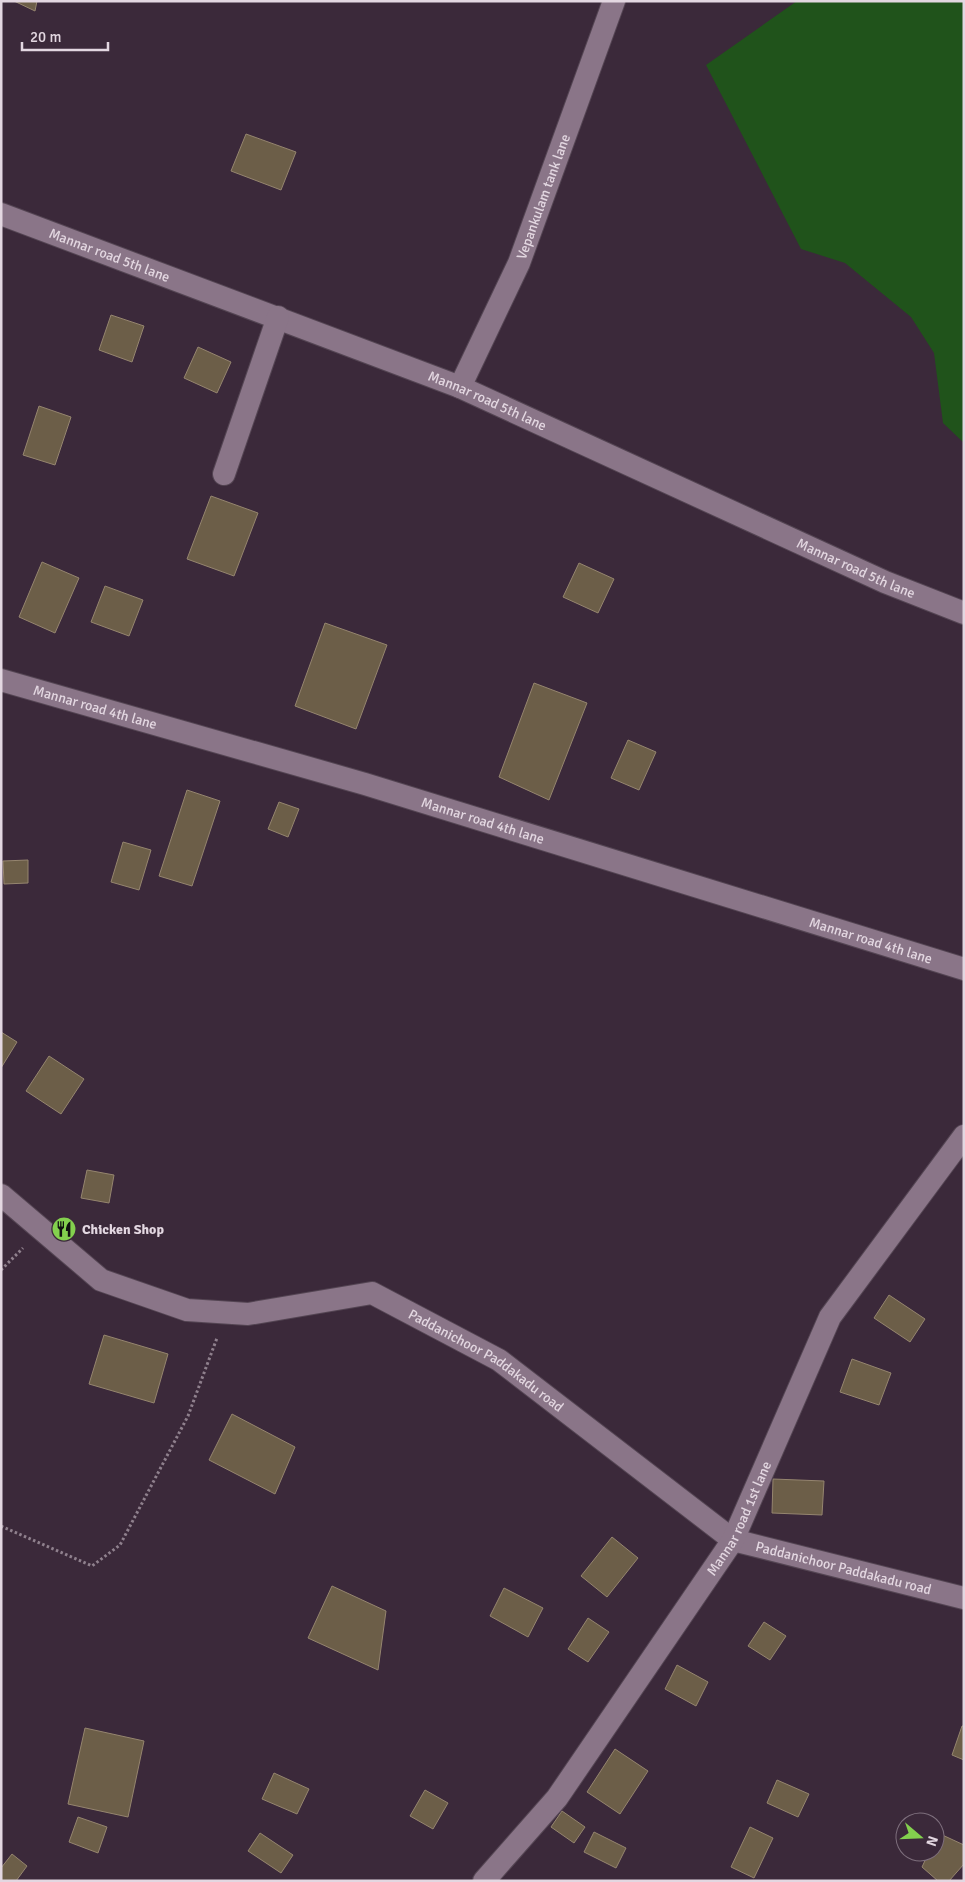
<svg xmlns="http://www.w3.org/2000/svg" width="965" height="1882" viewBox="0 0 965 1882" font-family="Signika,sans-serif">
  <rect width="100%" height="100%" fill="#3b293a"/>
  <!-- green -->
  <path fill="#20531b" d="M797,1h167v442l-21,-20 -9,-70 -23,-36 -66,-54 -44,-14 -95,-184z"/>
  <!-- building -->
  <path fill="#6c5e48" stroke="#95856f" d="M14,1h23l-2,10z
    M246,134l50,18 -15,38 -50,-19z
    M111,315l33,11 -12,36 -33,-12z
    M198,347l33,15 -14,31 -33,-15z
    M39,406l32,11 -16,48 -32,-10z
    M211,496l47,17 -24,63 -47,-17z
    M42,562l37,16 -24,55 -36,-16z
    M579,563l35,16 -16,34 -35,-16z
    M105,586l38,14 -14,36 -38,-14z
    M325,623l62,22 -31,84 -61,-23z
    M534,683l53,20 -38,97 -50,-23z
    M628,740l28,12 -17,38 -28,-12z
    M187,790l33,11 -28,85 -33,-10z
    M279,802l20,7 -11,28 -20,-8z
    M123,842l28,8 -12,40 -28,-8z
    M28,860v23l-24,1 -1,-23z
    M1,1032l16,10 -16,26z
    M49,1056l35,23 -23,35 -35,-23z
    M87,1170l27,5 -5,28 -28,-5z
    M889,1295l36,24 -15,23 -36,-24z
    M104,1335l64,19 -14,49 -65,-19z
    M852,1359l39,14 -12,32 -39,-13z
    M232,1414l63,33 -20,47 -66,-34z
    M773,1479l51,2 -2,34 -50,-2z
    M612,1537l26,21 -31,39 -26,-21z
    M332,1586l54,25 -8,59 -70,-32z
    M504,1588l39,20 -15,29 -38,-21z
    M588,1618l21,14 -21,30 -20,-13z
    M764,1622l22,14 -16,24 -22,-14z
    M677,1665l31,17 -12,24 -31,-17z
    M962,1726h2v34l-12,-5z
    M85,1728l59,13 -16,76 -60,-13z
    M615,1749l33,22 -28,43 -33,-22z
    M274,1773l35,16 -12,25 -35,-15z
    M777,1780l32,14 -11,23 -31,-14z
    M425,1790l23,13 -15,26 -23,-13z
    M562,1811l23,16 -11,16 -23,-16z
    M78,1817l29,10 -9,26 -29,-11z
    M750,1827l23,11 -19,40 -23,-11z
    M594,1832l32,16 -10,20 -32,-16z
    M260,1833l33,22 -12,18 -33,-22z
    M938,1833l26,12v19l-15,17h-11l-16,-14 7,-15h6v-13z
    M12,1854l15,12 -11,15h-15v-13z"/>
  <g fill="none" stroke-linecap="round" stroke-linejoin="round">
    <defs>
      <g id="street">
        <path id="s1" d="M1,214l459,173 425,195 79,31"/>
        <path id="s2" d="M460,387l59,-124 95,-262"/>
        <path d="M224,474l54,-157"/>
        <path id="s3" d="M1,680l364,104 599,185"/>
        <path id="s4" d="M1,1195l100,85 86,30 61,4 124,-21 127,67 234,180 231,58"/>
        <path id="s5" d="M484,1881l73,-83 176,-258 97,-223 134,-181"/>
      </g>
    </defs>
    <!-- street casing -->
    <use href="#street" stroke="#544553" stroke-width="24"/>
    <!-- path -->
    <path stroke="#8f808d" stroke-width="3" stroke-dasharray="2.5 2.5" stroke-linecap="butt" d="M1,1270l22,-22
      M1,1526l91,40 28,-21 68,-129 29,-78"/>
    <!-- street -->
    <use href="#street" stroke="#8a7588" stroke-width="22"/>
  </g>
  <!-- icons -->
  <defs>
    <symbol id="restaurant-disc" viewBox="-11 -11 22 22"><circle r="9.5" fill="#83d04e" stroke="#3b293a"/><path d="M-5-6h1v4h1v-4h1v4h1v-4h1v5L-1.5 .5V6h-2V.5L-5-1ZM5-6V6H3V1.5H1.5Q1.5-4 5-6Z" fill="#111"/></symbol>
  </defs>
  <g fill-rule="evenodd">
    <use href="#restaurant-disc" x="50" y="1215" width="28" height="28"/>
  </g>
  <g text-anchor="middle" stroke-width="4" stroke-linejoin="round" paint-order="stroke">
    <!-- street labels -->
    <g font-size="14" fill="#e3d7e1" stroke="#3b293a">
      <text dy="5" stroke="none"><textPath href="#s2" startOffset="208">Vepankulam tank lane</textPath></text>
      <text dy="5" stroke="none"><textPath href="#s1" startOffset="116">Mannar road 5th lane</textPath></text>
      <text dy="5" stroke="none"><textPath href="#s1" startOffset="521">Mannar road 5th lane</textPath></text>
      <text dy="5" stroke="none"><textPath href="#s1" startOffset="926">Mannar road 5th lane</textPath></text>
      <text dy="5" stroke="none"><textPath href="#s3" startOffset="98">Mannar road 4th lane</textPath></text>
      <text dy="5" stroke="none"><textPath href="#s3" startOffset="502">Mannar road 4th lane</textPath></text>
      <text dy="5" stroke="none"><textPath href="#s3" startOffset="908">Mannar road 4th lane</textPath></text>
      <text dy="5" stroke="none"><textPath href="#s4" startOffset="542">Paddanichoor Paddakadu road</textPath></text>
      <text dy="5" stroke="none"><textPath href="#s5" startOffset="445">Mannar road 1st lane</textPath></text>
      <text dy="5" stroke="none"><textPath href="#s4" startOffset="962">Paddanichoor Paddakadu road</textPath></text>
    </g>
    <!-- poi labels -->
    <g font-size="14" font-weight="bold" fill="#e3d7e1" stroke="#3b293a" text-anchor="start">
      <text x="82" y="1234">Chicken Shop</text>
    </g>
  </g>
  <!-- border -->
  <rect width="965" height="1882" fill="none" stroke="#e3d7e1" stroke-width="5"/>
  <!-- north arrow -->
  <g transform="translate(920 1837) rotate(109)"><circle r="24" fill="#3b293a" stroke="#7e6f7d"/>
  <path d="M0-4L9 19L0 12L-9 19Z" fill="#83d04e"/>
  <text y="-8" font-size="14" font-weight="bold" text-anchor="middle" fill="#e3d7e1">N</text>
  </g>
  <!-- scale -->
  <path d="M22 42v8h86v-8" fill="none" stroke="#e3d7e1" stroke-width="2.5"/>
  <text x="30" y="42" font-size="15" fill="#e3d7e1" stroke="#3b293a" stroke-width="4" paint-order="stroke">20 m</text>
</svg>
